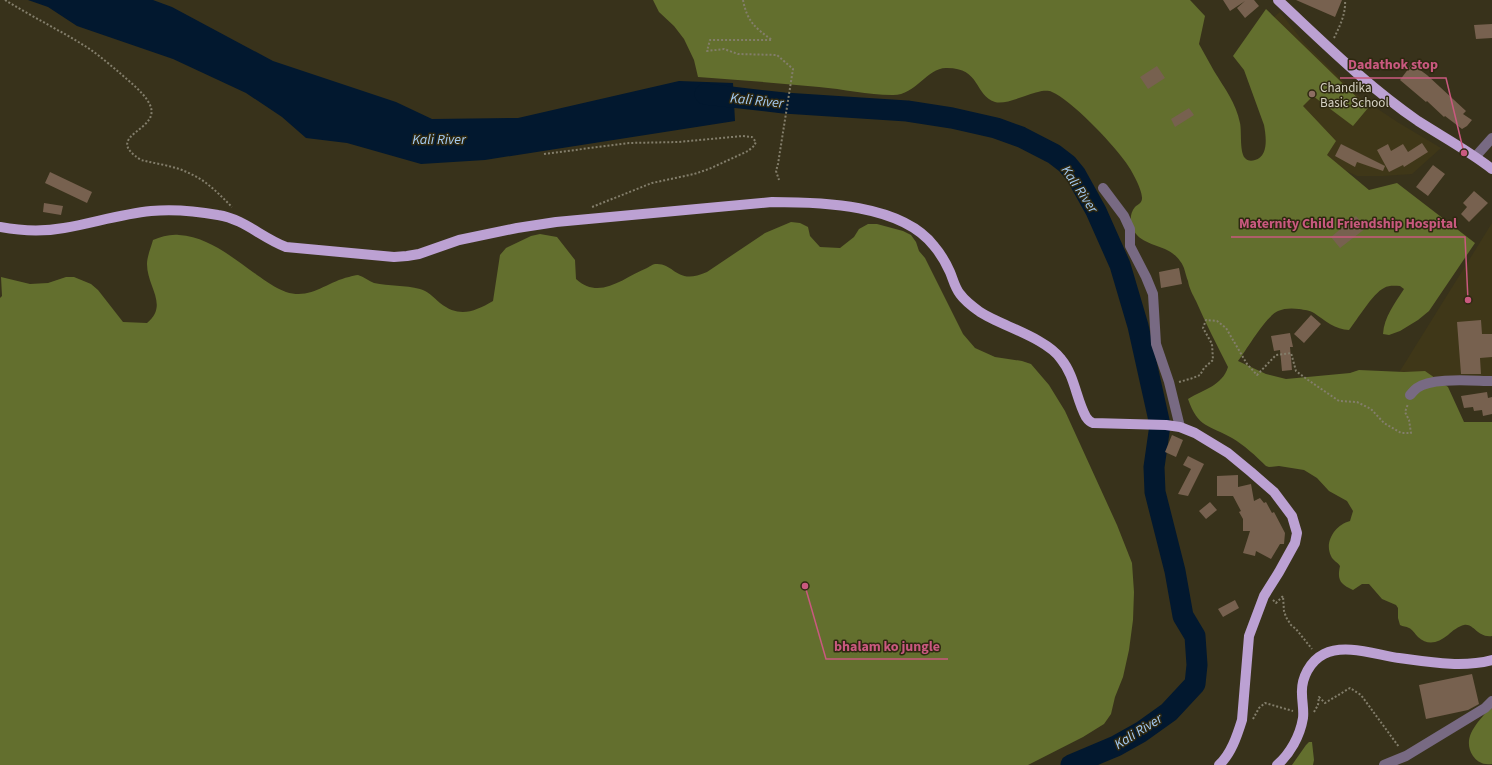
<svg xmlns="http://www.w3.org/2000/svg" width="1492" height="765" viewBox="0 0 1492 765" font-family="'Source Sans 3',sans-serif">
  <rect width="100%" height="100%" fill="#38321b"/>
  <!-- built -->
  <path fill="#3f3718" d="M1280,12l25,32 56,54 38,25 42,25 -29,26 -29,2h-26l-17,-8 -14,-12 -81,-115z
    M1492,223v154l-97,2z"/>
  <!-- forest -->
  <path fill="#636f2e" d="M653,0h537l15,16 -6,28c5,9 10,18 15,27 11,18 22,32 26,52 2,9 -1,31 6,36 2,2 6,2 9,1 14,-4 11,-24 9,-35l-20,-55 -11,-14 33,-47 102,99 -15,18 -40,-30 -10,10 33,35 -9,14 42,35 28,-7 78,60 -46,68 -11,9 -18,11 -11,4 -6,-1c1,-17 12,-31 21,-45l-4,-3c-5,0 -11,-1 -16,2 -11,5 -27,32 -35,42 -13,0 -25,-10 -35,-17 -5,-3 -9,-3 -15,-4 -6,-1 -15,-1 -21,2 -12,5 -31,38 -40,50l28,13 20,5 64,-6 9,-3 45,2 21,-1 23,16 16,35h28v214c-15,2 -18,-13 -28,-11 -5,1 -12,6 -16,10 -10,8 -20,11 -30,2 -3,-3 -6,-8 -9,-9 -3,-2 -6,-1 -9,-3l-2,-7v-10l-2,-3 -14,-6 -13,-15h-7l-9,6c-13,-6 -16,-10 -13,-24 -2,-4 -7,-5 -9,-10 -7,-14 4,-31 19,-35l3,-10 -6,-10 -18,-10 -12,-13 -13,-8 -25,-4 -10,1 -3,-1c-10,-10 -22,-21 -34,-28 -23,-13 -34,-10 -44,-39 16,-10 34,-13 40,-32 -11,-22 -22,-43 -32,-66 -3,-6 -7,-13 -8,-20 -3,-7 -3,-14 -8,-20 -2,-3 -5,-6 -8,-8 -11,-8 -31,-9 -38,-22 -4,-7 -5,-17 1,-24 3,-3 6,-3 7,-8 1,-9 -12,-32 -18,-39 -12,-17 -54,-61 -72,-68 -4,-2 -10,-1 -14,0 -11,2 -32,13 -43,10 -21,-7 -14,-34 -48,-34 -20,-1 -31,28 -55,27 -24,0 -49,-6 -73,-8 -40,-4 -80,-7 -121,-10l-4,-17 -10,-21 -10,-13 -15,-14z
    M791,222l9,1 8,4 2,9 10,11 20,1 14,-11 5,-8 9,-5h9l26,7 8,4 5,7 3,9 6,7 38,76 12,14 20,9 27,4 9,3 18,21 16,26 52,114 15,38 2,29 -1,28 -4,30 -6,27 -8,20 -4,17 -7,10 -21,13 -55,28h-1028v-467l2,-2 -1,-19 29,7 18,-1 18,-6h8l17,7 7,6 25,32 24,1c22,-18 0,-36 0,-59 0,-7 4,-17 6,-24 8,-3 17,-6 26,-5 30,2 54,23 78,40 9,6 18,13 29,17 25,8 40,-10 63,-15 3,-1 6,-2 9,-2 6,2 11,6 16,8 15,3 31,2 46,6 8,2 13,8 20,14 19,15 34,9 53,-2l7,-46 6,-7 25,-12 9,-2 17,3 18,23 1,19c24,22 48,-2 71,-11 2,-1 6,-4 8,-4 20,-2 20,22 52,8l58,-39z
    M1492,705v59c-8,1 -14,-1 -19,-8 -13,-20 8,-36 19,-51z
    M1309,742h3l2,18 -1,5h-21l14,-20z"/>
  <!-- water -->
  <path fill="#02182f" d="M28,0h125l19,7 101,54 123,41 36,17 86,-1 161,-37 54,2 2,38 -250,39 -64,4 -74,-21 -41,-5 -24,-21 -36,-24 -73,-34 -96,-33 -29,-19z"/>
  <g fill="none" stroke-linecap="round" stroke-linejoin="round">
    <!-- river -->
    <path stroke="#02182f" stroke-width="21" d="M705,94l79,9 123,8 45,7 44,10 25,9 33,17 13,10 9,11 20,36 24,54 18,61 22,99 -6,42 1,25 20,79 8,45 12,20 2,29 -2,19 -26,28 -28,20 -25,14 -45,19"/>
  </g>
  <!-- building -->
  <path fill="#77614f" d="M1223,0h31l5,6 -14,12 -8,-10 8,-7 -15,10z
    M1296,0h46l-7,17z
    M1492,24v14l-16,1 -2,-14z
    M1412,64l15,11 39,36 -3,3 9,6 -5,6 -5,3 -17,-13 -1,1 -17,-16 -1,1 -26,-22z
    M1157,66l8,12 -17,11 -8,-12z
    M1189,108l5,7 -19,12 -4,-8z
    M1422,143l6,9 -24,15 -1,-2 -14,7 -12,-22 11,-6 3,7 12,-7 5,8z
    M1341,144l44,22 -2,5 -26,-9 -2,5 -20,-11z
    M1433,165l12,9 -17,22 -12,-9z
    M50,172l42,20 -5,11 -42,-20z
    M1474,191l14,12 -19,19 -8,-8 6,-7 -4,-4z
    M44,203l19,3 -2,9 -18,-3z
    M1356,216l10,12 -26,20 -9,-11z
    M1179,268l3,16 -21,4 -2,-16z
    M1311,315l10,9 -17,19 -10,-9z
    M1481,320l1,14h10v23l-12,1 1,16h-20l-4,-52z
    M1290,333l3,14h-3l2,23 -10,1 -2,-21 -6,1 -3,-15z
    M1487,392l1,6 4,-1v17l-9,2 -1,-6 -8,1 -1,-4 -9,1 -3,-12z
    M1172,435l11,5 -7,17 -11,-5z
    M1188,456l16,8 -16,32 -10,-2 13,-25 -8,-4z
    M1238,475v12l13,-3 3,17 6,-3 4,5 2,-1 6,11 2,-1 11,21 -1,11h-4l-9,15 -15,-8 -1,5 -12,-3 7,-22h-7v-12l-4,-7 2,-1 -8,-15h-16v-20z
    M1210,502l7,8 -11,9 -7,-8z
    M1235,600l4,8 -16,9 -5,-8z
    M1472,674l7,30 -11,6 -42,9 -7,-34z"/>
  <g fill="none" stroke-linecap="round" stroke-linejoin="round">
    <!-- path -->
    <path stroke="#837e6b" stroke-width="2" stroke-dasharray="2 2" stroke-linecap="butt" d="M5,0c26,16 54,30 80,46 13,8 25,19 36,28 10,9 22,18 28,29 16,28 -49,31 -8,57 16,4 35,6 50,14 16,7 29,21 41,33
      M743,0c4,21 12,28 29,40h-62l-3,11 17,-2 14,5 39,1 16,14 -15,95 -2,7 3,9
      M1334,38c6,-12 12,-25 11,-38
      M544,154l85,-11 49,-1 65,-6 9,1 4,5 -2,4 -6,5 -39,18 -15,5 -42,9 -60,24
      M1179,382l14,-4 7,-3 4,-7 9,-8 -1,-16 -9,-16 3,-8 11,1 9,7 21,36 10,11 19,-20 15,-2 5,18 12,9 31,21 18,1 14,7 13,14 17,10h10l-2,-13 -4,-8 3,-8
      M1273,600l3,3 7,-7 1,15 2,6 5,8 5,4 16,20
      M1314,712l4,-7 1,-8 6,6 25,-15 11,7 38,52
      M1253,719l6,-11 6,-5 28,8"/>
    <!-- minor -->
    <path stroke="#786a83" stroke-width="10" d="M1476,156l16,-18
      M1103,188l21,28 6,13v17l16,31 7,17 3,50 13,38 11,45
      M1410,395c2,-2 4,-5 7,-7 15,-11 56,-7 75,-7
      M1384,765l22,-9 79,-48 7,-7"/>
    <!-- major -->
    <path stroke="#bca1d3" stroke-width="10" d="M1278,0c45,42 89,86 140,121 25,16 51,30 74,48
      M0,227c21,4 43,5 64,1 29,-5 57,-14 87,-17 22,-2 45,0 67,4 26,4 44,23 68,32l108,10 13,-1 12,-2 40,-14 58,-12 39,-6 216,-20c48,0 130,2 162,44 6,7 12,17 16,26 3,7 5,16 10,22 5,7 13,13 20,18 22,14 66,26 81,47 14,17 15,40 25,58 2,3 4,5 7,6l73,2 14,2 15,6 33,20 23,19 23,20 18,24 5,17 -2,10 -16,29 -15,24 -15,40 -7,84c-5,16 -11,34 -23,45
      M1277,765c13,-11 23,-29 26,-47 1,-8 -1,-16 -1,-24 -1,-16 8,-33 22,-40 21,-11 53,1 75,4 30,4 63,10 93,2"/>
  </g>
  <!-- markers -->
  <circle fill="#8d6e63" stroke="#2e2811" stroke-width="1.5" cx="1312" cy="94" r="4"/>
  <g text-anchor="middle" stroke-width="3" stroke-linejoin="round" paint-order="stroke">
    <!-- poi labels -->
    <g font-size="13" fill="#d5d1c3" stroke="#2e2811" text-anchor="start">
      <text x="1320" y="92">Chandika<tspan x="1320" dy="15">Basic School</tspan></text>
    </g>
    <!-- water labels -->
    <g font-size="14" font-style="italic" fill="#a3cbf5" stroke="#2e2811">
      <text transform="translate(757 100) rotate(6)" y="5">Kali River</text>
      <text x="439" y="144">Kali River</text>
      <text transform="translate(1080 189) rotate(56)" y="5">Kali River</text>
      <text transform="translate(1138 731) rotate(-32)" y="5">Kali River</text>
    </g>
  </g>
  <!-- callouts -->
  <path fill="none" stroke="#c9597f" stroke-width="1.5" d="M1464 153L1446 78H1340M1468 300L1465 237H1231M805 586L826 659H948"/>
  <g fill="#c9597f" stroke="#2e2811" stroke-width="1.5">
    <circle cx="1464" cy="153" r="4"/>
    <circle cx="1468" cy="300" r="4"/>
    <circle cx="805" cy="586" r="4"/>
  </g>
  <g font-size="14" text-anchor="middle" font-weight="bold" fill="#c9597f" stroke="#2e2811" stroke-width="3" stroke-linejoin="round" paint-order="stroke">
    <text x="1393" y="69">Dadathok stop</text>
    <text x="1348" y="228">Maternity Child Friendship Hospital</text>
    <text x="887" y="651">bhalam ko jungle</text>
  </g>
</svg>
